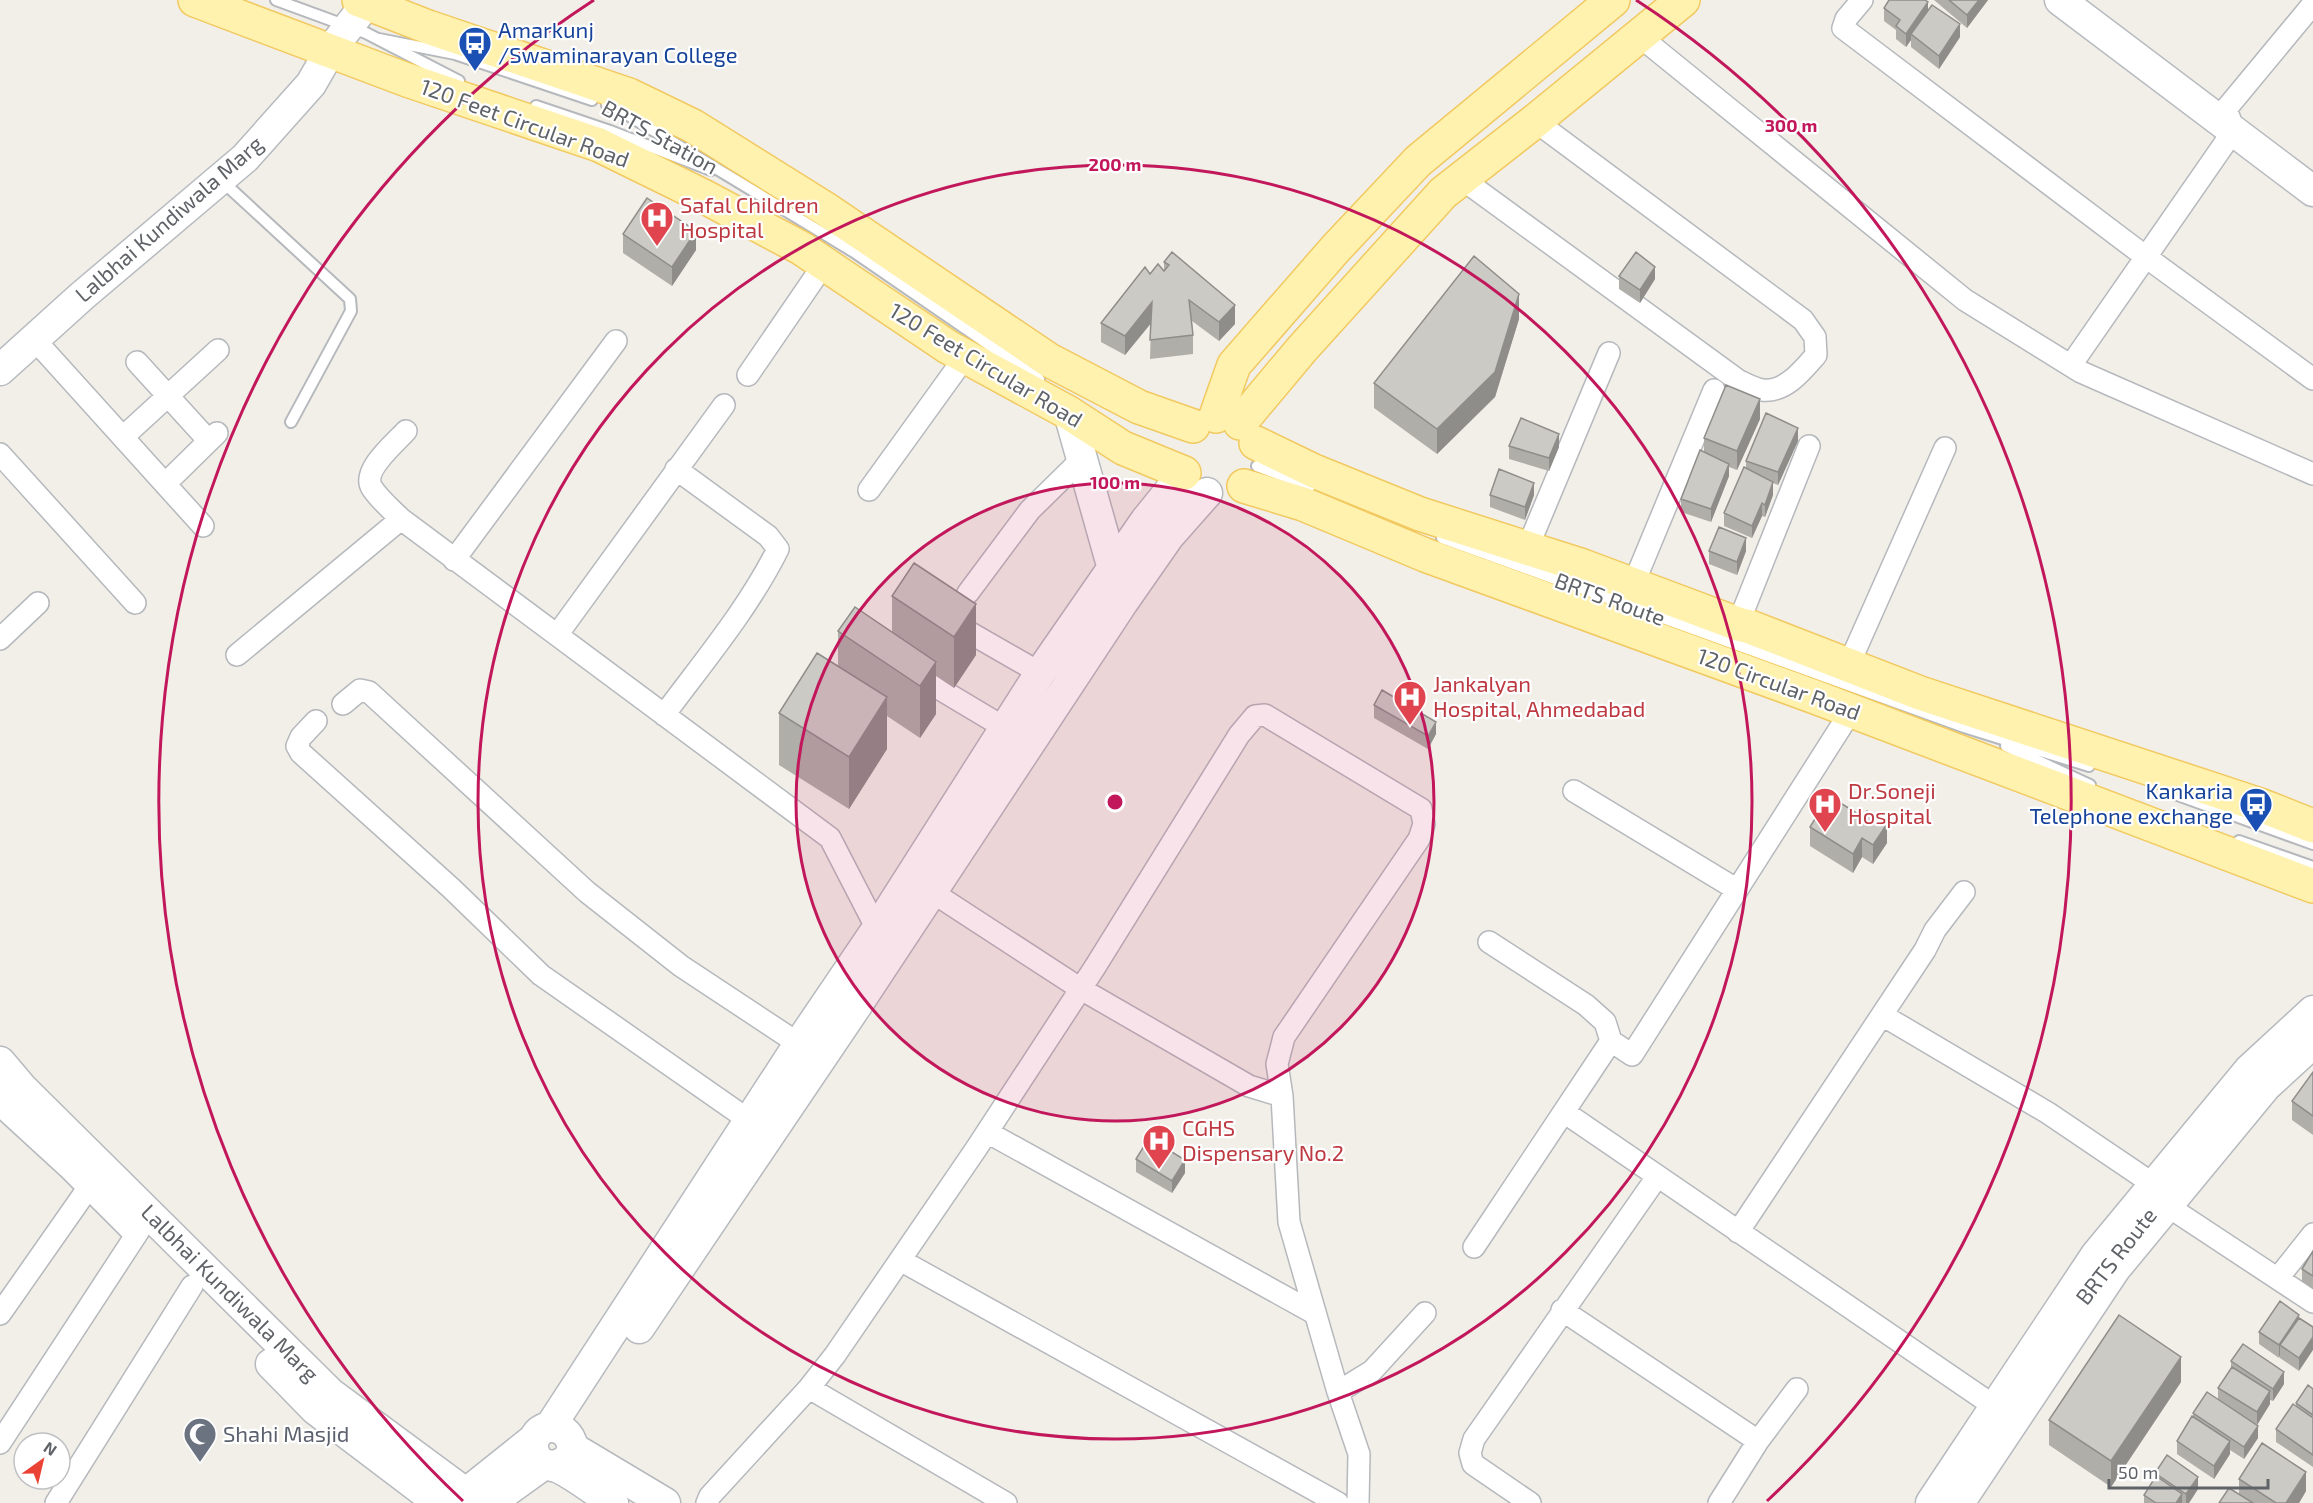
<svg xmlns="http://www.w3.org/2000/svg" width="2313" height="1503" viewBox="0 0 2313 1503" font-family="'Exo 2',sans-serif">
  <rect width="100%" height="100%" fill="#f1efe8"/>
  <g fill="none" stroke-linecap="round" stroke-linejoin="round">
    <defs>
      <path id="lane" d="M276,0l90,33 93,48
        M379,39l76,15 137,46
        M607,105l11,4 236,143 185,127
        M536,106l74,25 101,39
        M222,181l128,118 1,12 -60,111
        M1257,466l53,20
        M1442,538l522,189 125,39
        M2006,746l84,39
        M2172,793l141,51
        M2239,841l74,26"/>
      <path id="street" d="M1862,0l-16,19 -3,9 303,229 167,122
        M1638,35l327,265 116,72 232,102
        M1462,179l277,202c7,3 16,8 23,9 23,3 41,-20 54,-35l-1,-18 -12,-17 -268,-199
        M34,339l169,187
        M137,362l72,79
        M2071,365l163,-235 -8,-21 87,-105
        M748,375l76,-111
        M406,431c-11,12 -45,40 -34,57 7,11 19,21 29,31l429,319 47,91
        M123,437l95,-87
        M0,454l135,149
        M165,484l52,-51
        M869,490l96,-133
        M1527,549l82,-196
        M454,560l162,-219
        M1633,585l81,-195
        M968,593l62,-83 52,-51
        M953,623l87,50
        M1738,624l71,-178
        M557,635l167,-230
        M0,639l38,-36
        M237,655l164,-136
        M1849,664l96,-216
        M913,673l92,55
        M343,704l17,-14 9,2 218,200 94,74 118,78
        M664,715c40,-54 84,-106 114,-166l-10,-13 -92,-67
        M316,721l-15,16 -4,9 4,7 150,135 90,87 209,146
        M1574,791l162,98
        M932,892l149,97 168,97 33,10
        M1489,942l97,63 19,17 6,19
        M1882,1015l166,98 105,71
        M1564,1112l430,294
        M987,1132l327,181
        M2166,1205l147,97
        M1738,1232l187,-282 10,-20 29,-38
        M1474,1247l137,-206 21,14 219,-344
        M900,1260l438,243
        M2278,1278l35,-44
        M1562,1310l196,131
        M0,1314l91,-130
        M809,1388l197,115
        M1338,1392l34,-21 53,-58
        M0,1443l138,-211
        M56,1503l136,-217
        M707,1503l3,-7 99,-108 26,-33 141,-206 119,-182 144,-232 16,-19 10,-1 156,94 3,15 -5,15 -135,198 -7,27 5,32 7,126 49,170 21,62 -1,49
        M1530,1503l-57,-39 -3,-11 4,-14 183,-262
        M1719,1503l39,-62 39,-52"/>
      <path id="secondary" d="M2060,0l253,191
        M0,370l82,-74 163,-138 66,-74 19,-33 39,-51
        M1069,413l44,156
        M0,1062l22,26 308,305 149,110
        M0,1099l72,66 63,63
        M639,1328l218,-323 266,-403 46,-66 38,-43
        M271,1364l44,45 124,94
        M550,1427l249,-383 78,-115 163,-256 106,-153 38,-47
        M573,1448l92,55
        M555,1466l13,-6 5,-12c-5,-30 -42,-26 -40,1 1,4 3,9 6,12 6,5 12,4 18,6 18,8 39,25 56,36
        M454,1503l80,-64
        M490,1503l54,-39
        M1931,1503l165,-248 153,-185 64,-59
        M1959,1503l156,-234 151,-183 47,-43"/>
      <path id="primary" d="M195,0l212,80 192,65 104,51 98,52 147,99 121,66 54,35 61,25
        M359,0l69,27 201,68 64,31 131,82 225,152 90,47 54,19
        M1216,416l18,-51 103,-118 81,-86 195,-161
        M1240,423l62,-74 141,-156 92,-72 148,-121
        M1256,443l58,28 106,43 163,52 155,58 12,3 170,66 340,112 53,21
        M1244,486l59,18 122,51 390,142 498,189"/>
    </defs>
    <!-- lane casing -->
    <use href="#lane" stroke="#b5b8bc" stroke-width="14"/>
    <!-- street casing -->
    <use href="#street" stroke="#b5b8bc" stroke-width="24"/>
    <!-- secondary casing -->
    <use href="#secondary" stroke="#b6babf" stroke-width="33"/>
    <!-- primary casing -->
    <use href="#primary" stroke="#f2c960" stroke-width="36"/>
    <!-- lane -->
    <use href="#lane" stroke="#fff" stroke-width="10"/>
    <!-- street -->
    <use href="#street" stroke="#fff" stroke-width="21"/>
    <!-- secondary -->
    <use href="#secondary" stroke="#fff" stroke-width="30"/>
    <!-- primary -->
    <use href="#primary" stroke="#fff2af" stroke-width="33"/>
  </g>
  <!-- wall -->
  <path fill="#afaea9" d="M1934,0h54l-21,28z
    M1884,8l44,3 32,26 -21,32 -28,-22v-7l-5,7 -10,-8v-9l-12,-9z
    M623,234l73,16 -24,36 -49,-33z
    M1172,252l63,72 -16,17 -27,-20 1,14v19l-43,5 1,-36 -26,32 -24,-13v-19l49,-49 14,-4v-8z
    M1619,276l36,3 -15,24 -21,-14z
    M1519,319l-24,78 -58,57 -63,-46v-25z
    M1760,419l-23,51 -8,-3v9l-18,46 -30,-10v-13l23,-47v-14z
    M1798,441l-20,44 -5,-2v12l-8,22 -3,-1 -10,22 -28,-12v-13l22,-45v-7z
    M1509,446l50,1 -10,24 -40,-12z
    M1490,495h44l-9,25 -35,-13z
    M1709,551h37l-9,24 -28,-11z
    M914,563l62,92 -22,33 -18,-12v38l-16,24 -33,-22v33l-38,60 -70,-44v-52l59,-46v-36l54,2v-37z
    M1374,705l62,29 -8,15 -54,-31z
    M1810,827l77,16 -14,21 -11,-7 -9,16 -43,-27z
    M2313,1072v63l-21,-15v-19z
    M1136,1159l49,14 -13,20 -36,-21z
    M2313,1251v38l-11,-8v-12z
    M2299,1315v56l-19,-13v-3l-1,3 -20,-14v-12z
    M2231,1361l53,23 -11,17 -3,-1v4l-13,21 1,13 -14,21 -14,-9v4l-16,25 -37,-25v-13l16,-24v-4l25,-14v-11l13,-20z
    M2181,1382l-70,105 -62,-42v-25z
    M2313,1389v78l-37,-25v-13l20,-23v-3z
    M2155,1473l43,16 -9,14h-45v-8l11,-17z
    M2239,1479l67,12 -7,12h-80l20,-9z"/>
  <!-- shaded-wall -->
  <path fill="#8f8d8a" d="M1979,0h9l-21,28v-13z
    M1928,2v12l-17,20v6l-5,7v-13z
    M1960,24v13l-21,32v-13z
    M696,231v19l-24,36v-19z
    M1655,267v12l-15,24v-13z
    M1519,294v25l-24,78 -58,57v-25z
    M1152,302v20l-27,33v-19z
    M1235,305v19l-16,17v-19z
    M1760,399v20l-23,51v-19z
    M1798,428v13l-20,44v-13z
    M1559,434v13l-10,24v-13z
    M1729,464v12l-18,46v-13z
    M1773,482v13l-8,22v-12z
    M1534,483v12l-9,25v-13z
    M1762,503v13l-10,22v-12z
    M1746,538v13l-9,24v-13z
    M976,604v51l-22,33v-51z
    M936,662v52l-16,24v-52z
    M887,697v52l-38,60v-52z
    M1436,722v12l-8,15v-13z
    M1887,824v19l-14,21v-19z
    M1862,838v19l-9,16v-19z
    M1185,1160v13l-13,20v-12z
    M2299,1315v13l-19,17v10l-1,3v-13z
    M2313,1337v13l-14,21v-13z
    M2181,1357v25l-70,105v-26z
    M2284,1372v12l-11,17v-12z
    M2270,1391v13l-13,21v-13z
    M2258,1426v12l-14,21v-12z
    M2230,1441v13l-16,25v-13z
    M2306,1472v19l-7,12h-13z
    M2198,1477v12l-9,14h-3v-9z
    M2182,1494v9h-6z"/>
  <!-- building -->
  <path fill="#cccac5" stroke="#8f8d8a" stroke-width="1.5" d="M1889,0h36l3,2 -22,32 -10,-8 4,-6 -16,-12z
    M1949,0h30l-12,15z
    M1932,5l28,19 -21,32 -28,-22z
    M647,198l49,33 -24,36 -49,-33z
    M1172,252l63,53 -16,17 -30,-22 4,35 -43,5 2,-38 -27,34 -24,-13 44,-56 5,7 8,-10 6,7 5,-6 -5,-3z
    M1636,252l19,15 -15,23 -21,-14z
    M1474,256l45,38 -24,78 -58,57 -63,-46z
    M1726,385l34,14 -23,52 -33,-13z
    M1766,413l32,15 -20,44 -32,-11z
    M1521,418l38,16 -10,24 -40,-12z
    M1700,450l29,14 -18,45 -30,-10z
    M1744,467l29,15 -8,23 -3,-2 -10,23 -28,-13z
    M1499,469l35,14 -9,24 -35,-12z
    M1719,527l27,11 -9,24 -28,-11z
    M914,563l62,41 -22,33 -62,-41z
    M855,607l81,55 -16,24 -82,-55z
    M817,653l70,44 -38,60 -70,-44z
    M1382,690l54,32 -8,14 -54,-31z
    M1829,796l34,21 4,-6 20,13 -14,21 -11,-7 -9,16 -43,-27z
    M2313,1072v44l-21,-15z
    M1149,1138l36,22 -13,21 -36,-22z
    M2313,1251v25l-11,-7z
    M2280,1301l19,14 -20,30 -20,-13z
    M2119,1315l62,42 -70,104 -62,-41z
    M2299,1318l14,9v10l-14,21 -19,-13z
    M2243,1344l41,28 -11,17 -42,-28z
    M2232,1367l38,24 -13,21 -39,-24z
    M2308,1385l5,4v26l-17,-12z
    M2207,1392l51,34 -14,21 -51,-34z
    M2293,1404l20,14v37l-37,-26z
    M2192,1416l38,25 -16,25 -37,-25z
    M2262,1443l44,29 -20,31h-10l-37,-24z
    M2167,1455l31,22 -12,17 -31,-21z
    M2156,1476l26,18 -6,9h-20l-12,-8z
    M2229,1488l24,15h-34z"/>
  <!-- distance rings -->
  <circle cx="1115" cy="802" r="319" fill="#c2185b" fill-opacity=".12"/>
  <g fill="none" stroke="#c2185b" stroke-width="3">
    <circle cx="1115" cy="802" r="319"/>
    <circle cx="1115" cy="802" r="637"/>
    <path d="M463 1501A956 956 0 0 1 594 0M1636 0A956 956 0 0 1 1767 1501"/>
  </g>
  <!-- icons -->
  <defs>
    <symbol id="bus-pin" viewBox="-11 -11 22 30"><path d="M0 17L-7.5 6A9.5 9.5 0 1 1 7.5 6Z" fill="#1a4fb4" stroke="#fff"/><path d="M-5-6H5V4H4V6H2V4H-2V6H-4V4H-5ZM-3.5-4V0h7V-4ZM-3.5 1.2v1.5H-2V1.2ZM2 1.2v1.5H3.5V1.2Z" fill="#fff"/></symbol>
    <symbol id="hospital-pin" viewBox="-11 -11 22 30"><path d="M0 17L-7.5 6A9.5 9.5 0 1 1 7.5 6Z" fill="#e0444e" stroke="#fff"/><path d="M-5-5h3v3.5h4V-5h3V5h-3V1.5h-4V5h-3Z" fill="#fff"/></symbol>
    <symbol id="mosque-pin" viewBox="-11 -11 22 30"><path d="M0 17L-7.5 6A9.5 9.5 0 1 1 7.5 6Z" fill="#6b7280" stroke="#fff"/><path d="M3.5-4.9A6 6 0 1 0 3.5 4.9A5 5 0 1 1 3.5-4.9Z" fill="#fff"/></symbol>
  </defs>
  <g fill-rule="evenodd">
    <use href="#bus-pin" x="456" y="24" width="38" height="52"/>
    <use href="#hospital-pin" x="638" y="199" width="38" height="52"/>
    <use href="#hospital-pin" x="1391" y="678" width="38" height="52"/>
    <use href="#hospital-pin" x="1806" y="785" width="38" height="52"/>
    <use href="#bus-pin" x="2237" y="785" width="38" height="52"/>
    <use href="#hospital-pin" x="1140" y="1122" width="38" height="52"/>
    <use href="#mosque-pin" x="181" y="1415" width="38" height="52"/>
  </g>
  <g text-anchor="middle" stroke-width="4.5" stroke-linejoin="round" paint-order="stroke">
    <!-- transit labels -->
    <g font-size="22" fill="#164399" stroke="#fff" text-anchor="start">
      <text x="498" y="38">Amarkunj<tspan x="498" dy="25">/Swaminarayan College</tspan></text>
      <text x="2233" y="799" text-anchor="end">Kankaria<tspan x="2233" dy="25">Telephone exchange</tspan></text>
    </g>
    <!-- street labels -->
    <g font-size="22" fill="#5f6368" stroke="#fff">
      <text transform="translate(525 123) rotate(20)" y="8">120 Feet Circular Road</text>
      <text transform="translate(660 137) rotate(29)" y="8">BRTS Station</text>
      <text transform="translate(169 219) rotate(-41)" y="8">Lalbhai Kundiwala Marg</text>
      <text transform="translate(986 365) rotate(31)" y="8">120 Feet Circular Road</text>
      <text transform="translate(1610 599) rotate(20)" y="8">BRTS Route</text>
      <text transform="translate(1779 684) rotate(20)" y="8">120 Circular Road</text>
      <text transform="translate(2116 1256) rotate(-52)" y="8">BRTS Route</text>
      <text transform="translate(230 1293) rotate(45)" y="8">Lalbhai Kundiwala Marg</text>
    </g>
    <!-- health labels -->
    <g font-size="22" fill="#be3a42" stroke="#fff" text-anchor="start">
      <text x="680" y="213">Safal Children<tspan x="680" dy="25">Hospital</tspan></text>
      <text x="1433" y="692">Jankalyan<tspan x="1433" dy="25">Hospital, Ahmedabad</tspan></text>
      <text x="1848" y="799">Dr.Soneji<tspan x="1848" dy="25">Hospital</tspan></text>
      <text x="1182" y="1136">CGHS<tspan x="1182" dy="25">Dispensary No.2</tspan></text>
    </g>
    <!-- worship labels -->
    <g font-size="22" fill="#5b616d" stroke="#fff" text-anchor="start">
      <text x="223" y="1442">Shahi Masjid</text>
    </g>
  </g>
  <circle cx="1115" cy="802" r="9" fill="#c2185b" stroke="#fff" stroke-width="3"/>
  <g font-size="18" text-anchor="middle" font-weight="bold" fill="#c2185b" stroke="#fff" stroke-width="4.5" stroke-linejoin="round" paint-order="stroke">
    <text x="1791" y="132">300 m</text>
    <text x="1115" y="171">200 m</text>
    <text x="1115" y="489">100 m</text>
  </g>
  <!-- north arrow -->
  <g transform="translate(42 1461) rotate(34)"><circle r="28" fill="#ffffff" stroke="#bfc1c3" stroke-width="1.5"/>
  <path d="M0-4.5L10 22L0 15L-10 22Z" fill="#ea4335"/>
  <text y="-9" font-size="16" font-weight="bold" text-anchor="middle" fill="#5f6368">N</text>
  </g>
  <!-- scale -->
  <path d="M2109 1479v9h159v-9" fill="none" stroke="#5f6368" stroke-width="3"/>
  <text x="2118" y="1479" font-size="18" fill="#5f6368" stroke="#ffffff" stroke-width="4.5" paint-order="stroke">50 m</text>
</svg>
